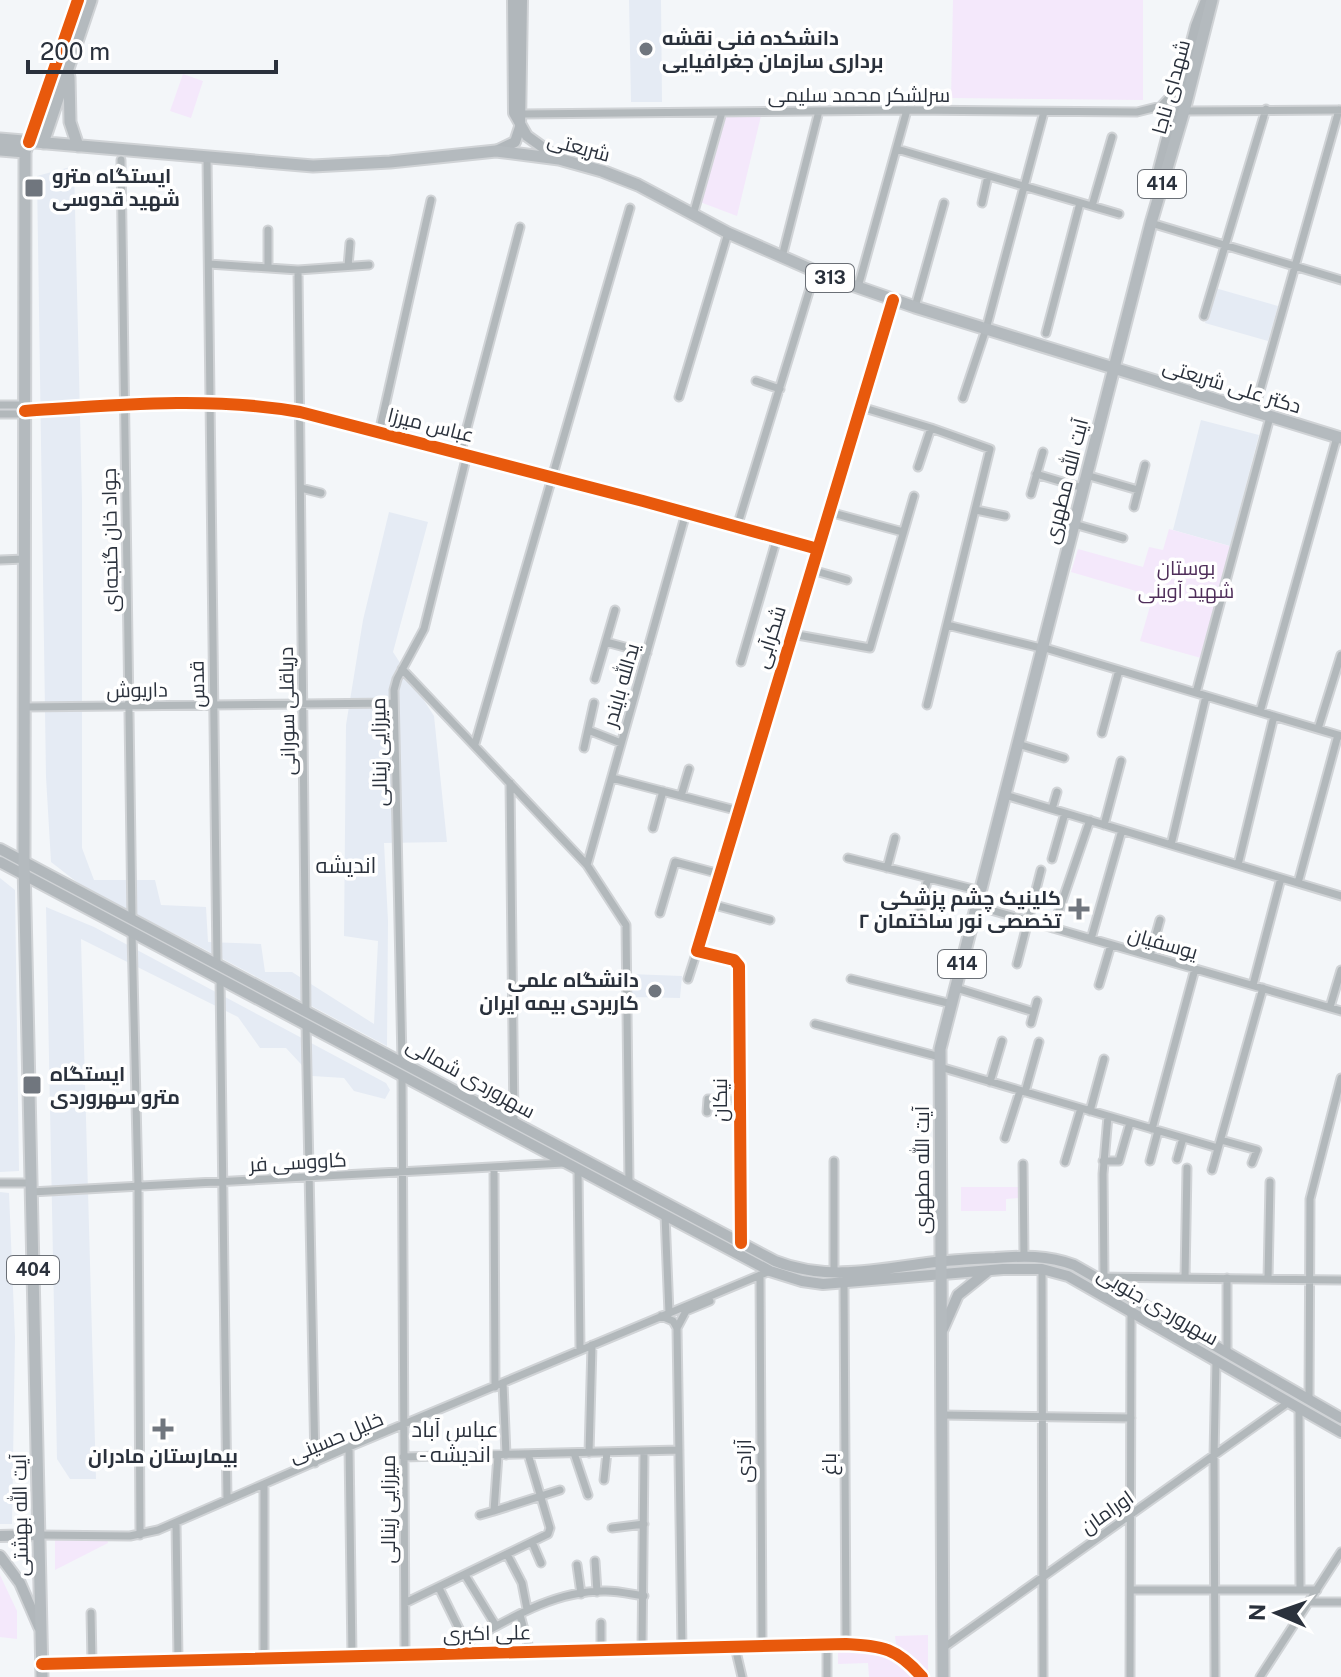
<svg xmlns="http://www.w3.org/2000/svg" width="1341" height="1677" viewBox="0 0 1341 1677" font-family="'Public Sans',Cairo,sans-serif">
  <rect width="100%" height="100%" fill="#f3f6f9"/>
  <!-- built -->
  <path fill="#e5ebf4" d="M629,0h32l1,102h-31z
    M74,166l8,333v349l12,32h61l6,25 45,2 2,35 53,2 4,28h27l82,52 4,-83 -34,-5 2,-211 17,-105 26,-108 39,10 -35,130 41,64 13,126 -63,1 4,78 -1,125 -200,-106 -96,-47 -40,-31 -5,-85 -9,-601z
    M1215,288l63,18 -10,35 -63,-18z
    M1201,420l58,15 -29,111 -57,-16z
    M0,878l15,12 4,281 -19,1z
    M46,907l48,20 292,156 4,7 -5,9 -31,-8 -10,-13 -32,-2 -26,-28h-26l-22,-31 -157,-78 15,540h-26l-13,-20z
    M630,974l52,2 -2,22 -50,-1z
    M0,1192l9,1 6,144 -3,187h-12z"/>
  <!-- green -->
  <path fill="#f4e8fb" d="M953,0h190v100l-192,-2z
    M183,74l20,7 -12,37 -21,-7z
    M761,116l-24,100 -37,-14 22,-85z
    M1169,529l64,18 -32,111 -61,-17 13,-45 -82,-24 7,-23 65,18 6,-20 14,3z
    M961,1187h57v11l-12,1v12h-45z
    M55,1539h52l1,4 -53,27z
    M0,1575l17,36v28l-17,-2z
    M928,1635v35h-6l-26,-26 -1,-8z
    M866,1648c22,4 33,14 47,29h-44l-1,-14 -30,1v-15z"/>
  <g fill="none" stroke-linecap="round" stroke-linejoin="round">
    <defs>
      <path id="minor" d="M1184,111l157,-1
        M522,114l385,-4 230,2 24,-6 16,-17
        M897,149l222,65
        M207,158l10,806
        M121,160l11,760
        M982,203l6,-27
        M1092,206l20,-69
        M693,215l29,-103
        M1151,223l190,57
        M268,230v38
        M782,257l37,-146
        M209,264l89,6 71,-5
        M348,266l2,-23
        M298,270l8,740
        M858,287l49,-177
        M915,307l29,-104
        M1204,316l62,-207
        M1046,333l34,-130
        M756,381l24,8
        M679,397l49,-164
        M963,398l23,-69 58,-217
        M0,405h25
        M861,407l70,21 59,21 -63,256
        M25,411c91,-6 185,-15 275,1l343,89 175,48
        M1254,412l85,-302
        M0,414h25
        M379,433l52,-233
        M460,454l60,-227
        M918,467l13,-39
        M1036,474l47,14
        M1086,475l52,15
        M301,488l20,5
        M1031,494l12,-42
        M1134,507l11,-42
        M976,510l29,6
        M829,512l74,20
        M1074,524l49,14
        M737,527l78,-255
        M0,560l25,-1
        M812,570l35,10
        M947,625l94,23
        M792,634l78,14 44,-152
        M606,642l41,11
        M1045,648l296,88
        M741,662l36,-124
        M402,669l185,196 39,60 3,259
        M595,679l20,-69
        M1196,693l74,-276
        M594,703l-6,27 33,13
        M24,707l370,-4
        M1260,712l77,-275
        M1318,729l23,-74
        M1102,733l17,-63
        M475,744l155,-536
        M1018,744l46,14
        M584,748l4,-18
        M612,778l127,33
        M510,783l4,340
        M1005,795l336,101
        M681,796l8,-27
        M1052,809l5,-17
        M1104,825l17,-64
        M653,828l10,-37
        M1171,845l35,-149
        M848,858l133,33
        M1052,859l13,-46
        M587,865l99,-352
        M1238,865l36,-149
        M887,868l8,-30
        M1298,883l40,-148
        M711,904l59,16
        M977,906l364,105
        M920,909l8,-31
        M660,913l15,-51 45,12
        M1053,928l37,-108
        M132,932l6,254 2,349
        M1091,939l31,-109
        M1150,956l10,-36
        M1017,964l24,-94
        M220,978l7,522
        M688,979l9,-28
        M851,979l101,25
        M1099,985l12,-40
        M1253,985l28,-107
        M956,988l78,24
        M1330,1007l11,-37
        M1031,1023l6,-22
        M306,1024l9,439
        M815,1024l125,33
        M402,1061l-8,-371 3,-11 27,-50 43,-174
        M940,1067l278,81
        M402,1075l3,580
        M990,1082l12,-41
        M1025,1092l14,-50
        M1090,1111l14,-52
        M707,1112l1,-13 32,1
        M1152,1129l43,-160
        M1005,1138l15,-47
        M1221,1140l36,10 -5,13
        M1177,1159l6,-21
        M834,1161v112
        M1103,1161h16l11,-38
        M1150,1161l8,-30
        M1065,1162l16,-54
        M1023,1164l1,92
        M494,1167l1,220
        M578,1169l2,180
        M1212,1170l51,-182
        M0,1183h31
        M31,1192l533,-29
        M665,1215l4,98
        M741,1243l-2,-277 -5,-6 -37,-9 196,-651
        M1042,1269l1,408
        M760,1275l2,371
        M1095,1277l246,3
        M1104,1277l-1,-103 5,-58
        M1185,1278l2,-110
        M1227,1278v75
        M1268,1279l2,-97
        M844,1284l2,360
        M661,1316l12,5 4,7 5,320
        M677,1328l9,-17 24,-10
        M503,1383l3,72
        M1309,1400l1,-201 31,-121
        M1299,1408l1,182
        M942,1415l189,3
        M349,1447l3,209
        M574,1453l14,42
        M589,1453l3,-108
        M498,1455l-4,56 66,-21
        M403,1457l276,-7
        M604,1480l3,-28
        M264,1485v173
        M480,1515l14,-4
        M176,1523l2,137
        M612,1528l32,-4
        M39,1535l91,1 28,-6 191,-83 421,-176
        M532,1542l9,21
        M507,1554l15,29 5,26
        M595,1561l2,31
        M577,1565l4,29
        M465,1575l31,51
        M439,1588l27,55c43,-24 89,-53 140,-52 12,0 25,3 38,5
        M1131,1590h186
        M1309,1602h32
        M405,1603l143,-69 2,-6 -22,-74
        M91,1613l1,49
        M520,1615l10,37
        M827,1645v32
        M735,1647l7,30
        M943,1648l346,-246
        M642,1649l2,-197
        M601,1650v-27
        M42,1664l804,-20c37,2 51,4 76,33
        M1130,1677l1,-365
        M1215,1677l-1,-221 2,-95
        M1260,1677l81,-125"/>
      <path id="secondary" d="M513,0l1,113 13,23 32,23
        M496,151l19,-9 5,-15 2,-127
        M1156,194l3,-25 37,-143 10,-26
        M0,849l775,412c50,20 101,9 152,2 23,-3 45,-4 68,-5 28,-2 52,-3 79,7l267,153
        M0,862l770,409 32,10 21,3 180,-15h39l26,7 273,156
        M943,1329l15,-34 30,-24
        M0,1536l39,-1
        M0,1556l20,27 19,44"/>
      <path id="primary" d="M69,77l1,45 8,24
        M0,139l313,27 77,-4 106,-11 63,8 43,12 36,14 90,48 98,43 89,31 426,131
        M43,143l48,-143
        M0,150l25,2
        M42,1677l-18,-813 1,-712 53,-152
        M943,1677l-3,-628 211,-826 33,-112 28,-111"/>
    </defs>
    <!-- minor casing -->
    <use href="#minor" stroke="#d0d3d6" stroke-width="11"/>
    <!-- secondary casing -->
    <use href="#secondary" stroke="#d0d3d6" stroke-width="14"/>
    <!-- primary casing -->
    <use href="#primary" stroke="#d0d3d6" stroke-width="15"/>
    <!-- minor -->
    <use href="#minor" stroke="#b2b8bb" stroke-width="7"/>
    <!-- secondary -->
    <use href="#secondary" stroke="#b1b7bb" stroke-width="10"/>
    <!-- primary -->
    <use href="#primary" stroke="#b4babe" stroke-width="11"/>
    <defs>
      <path id="cycleway" d="M29,142l49,-142
        M25,411c91,-6 185,-15 275,1l343,89 175,48
        M741,1243l-2,-277 -5,-6 -37,-9 196,-651
        M42,1664l804,-20c37,2 51,4 76,33"/>
    </defs>
    <!-- cycleway casing -->
    <use href="#cycleway" stroke="#fff" stroke-width="17"/>
    <!-- cycleway -->
    <use href="#cycleway" stroke="#e8590c" stroke-width="12"/>
  </g>
  <!-- markers -->
  <g fill="#70767e" stroke="#fff" stroke-width="3">
    <circle cx="646" cy="49" r="8"/>
    <rect x="24" y="178" width="20" height="20" rx="4"/>
    <path d="M1075 897h8v8h8v8h-8v8h-8v-8h-8v-8h8z"/>
    <circle cx="655" cy="991" r="8"/>
    <rect x="22" y="1075" width="20" height="20" rx="4"/>
    <path d="M159 1417h8v8h8v8h-8v8h-8v-8h-8v-8h8z"/>
  </g>
  <g text-anchor="middle" stroke-width="7" stroke-linejoin="round" paint-order="stroke">
    <!-- shield labels -->
    <g fill="#fff" stroke="#6a6f76" stroke-width="2">
      <rect x="1138" y="170" width="48" height="28" rx="6"/>
      <rect x="806" y="264" width="48" height="28" rx="6"/>
      <rect x="938" y="950" width="48" height="28" rx="6"/>
      <rect x="7" y="1256" width="52" height="28" rx="6"/>
    </g>
    <g font-size="18" font-weight="bold" fill="#2a313c">
      <text x="1162" y="190">414</text>
      <text x="830" y="284">313</text>
      <text x="962" y="970">414</text>
      <text x="33" y="1276">404</text>
    </g>
    <!-- poi labels -->
    <g font-size="20" font-weight="bold" fill="#2a313c" stroke="#fff" text-anchor="start">
      <text x="662" y="45">دانشکده فنی نقشه<tspan x="662" dy="23">برداری سازمان جغرافیایی</tspan></text>
      <text x="52" y="183">ایستگاه مترو<tspan x="52" dy="23">شهید قدوسی</tspan></text>
      <text x="1061" y="905" text-anchor="end">کلینیک چشم پزشکی<tspan x="1061" dy="23">تخصصی نور ساختمان ۲</tspan></text>
      <text x="639" y="987" text-anchor="end">دانشگاه علمی<tspan x="639" dy="23">کاربردی بیمه ایران</tspan></text>
      <text x="50" y="1081">ایستگاه<tspan x="50" dy="23">مترو سهروردی</tspan></text>
      <text x="163" y="1463" text-anchor="middle">بیمارستان مادران</text>
    </g>
    <!-- street labels -->
    <g font-size="20" fill="#2a313c" stroke="#fff">
      <text transform="translate(1171 87) rotate(-75)" y="7">شهدای ناجا</text>
      <text x="859" y="102">سرلشکر محمد سلیمی</text>
      <text transform="translate(579 147) rotate(15)" y="7">شریعتی</text>
      <text transform="translate(1232 386) rotate(17)" y="7">دکتر علی شریعتی</text>
      <text transform="translate(431 425) rotate(14)" y="7">عباس میرزا</text>
      <text transform="translate(1066 481) rotate(-76)" y="7">آیت الله مطهری</text>
      <text transform="translate(110 540) rotate(-91)" y="7">جواد خان گنجه‌ای</text>
      <text transform="translate(770 637) rotate(-73)" y="7">شکرآبی</text>
      <text transform="translate(197 684) rotate(-91)" y="7">قدس</text>
      <text transform="translate(621 685) rotate(-74)" y="7">یدالله بایندر</text>
      <text transform="translate(137 690) rotate(-1)" y="7">داریوش</text>
      <text transform="translate(287 711) rotate(-91)" y="7">دریاقلی سورانی</text>
      <text transform="translate(379 752) rotate(-91)" y="7">میرزایی زینالی</text>
      <text transform="translate(1163 943) rotate(16)" y="7">یوسفیان</text>
      <text transform="translate(471 1078) rotate(29)" y="7">سهروردی شمالی</text>
      <text transform="translate(720 1100) rotate(-90)" y="7">نیکان</text>
      <text transform="translate(298 1162) rotate(-3)" y="7">کاووسی فر</text>
      <text transform="translate(922 1170) rotate(-90)" y="7">آیت الله مطهری</text>
      <text transform="translate(1158 1306) rotate(30)" y="7">سهروردی جنوبی</text>
      <text transform="translate(336 1437) rotate(-23)" y="7">خلیل حسینی</text>
      <text transform="translate(744 1461) rotate(-90)" y="7">آزادی</text>
      <text transform="translate(829 1464) rotate(-90)" y="7">باغ</text>
      <text transform="translate(388 1509) rotate(-90)" y="7">میرزایی زینالی</text>
      <text transform="translate(1107 1512) rotate(-35)" y="7">اورامان</text>
      <text transform="translate(20 1515) rotate(-91)" y="7">آیت الله بهشتی</text>
      <text transform="translate(487 1633) rotate(-1)" y="7">علی‌ اکبری</text>
    </g>
    <!-- park labels -->
    <g font-size="20" fill="#4f2e5a" stroke="#fff">
      <text x="1186" y="575">بوستان<tspan x="1186" dy="23">شهید آوینی</tspan></text>
    </g>
    <!-- neighbourhood labels -->
    <g font-size="22" fill="#2a313c" stroke="#fff">
      <text x="346" y="873">اندیشه</text>
      <text x="455" y="1437">عباس آباد<tspan x="455" dy="25">- اندیشه</tspan></text>
    </g>
  </g>
  <!-- north arrow -->
  <g transform="translate(1277 1613) rotate(272)" stroke="#ffffff" stroke-width="6" paint-order="stroke">
  <path d="M0-6L14 30L0 20L-14 30Z" fill="#2a313c"/>
  <text y="-12" font-size="22" font-weight="bold" text-anchor="middle" fill="#2a313c">N</text>
  </g>
  <!-- scale -->
  <path d="M28 60v12h248v-12" fill="none" stroke="#2a313c" stroke-width="4"/>
  <text x="40" y="60" font-size="24" fill="#2a313c" stroke="#ffffff" stroke-width="6" paint-order="stroke">200 m</text>
</svg>
